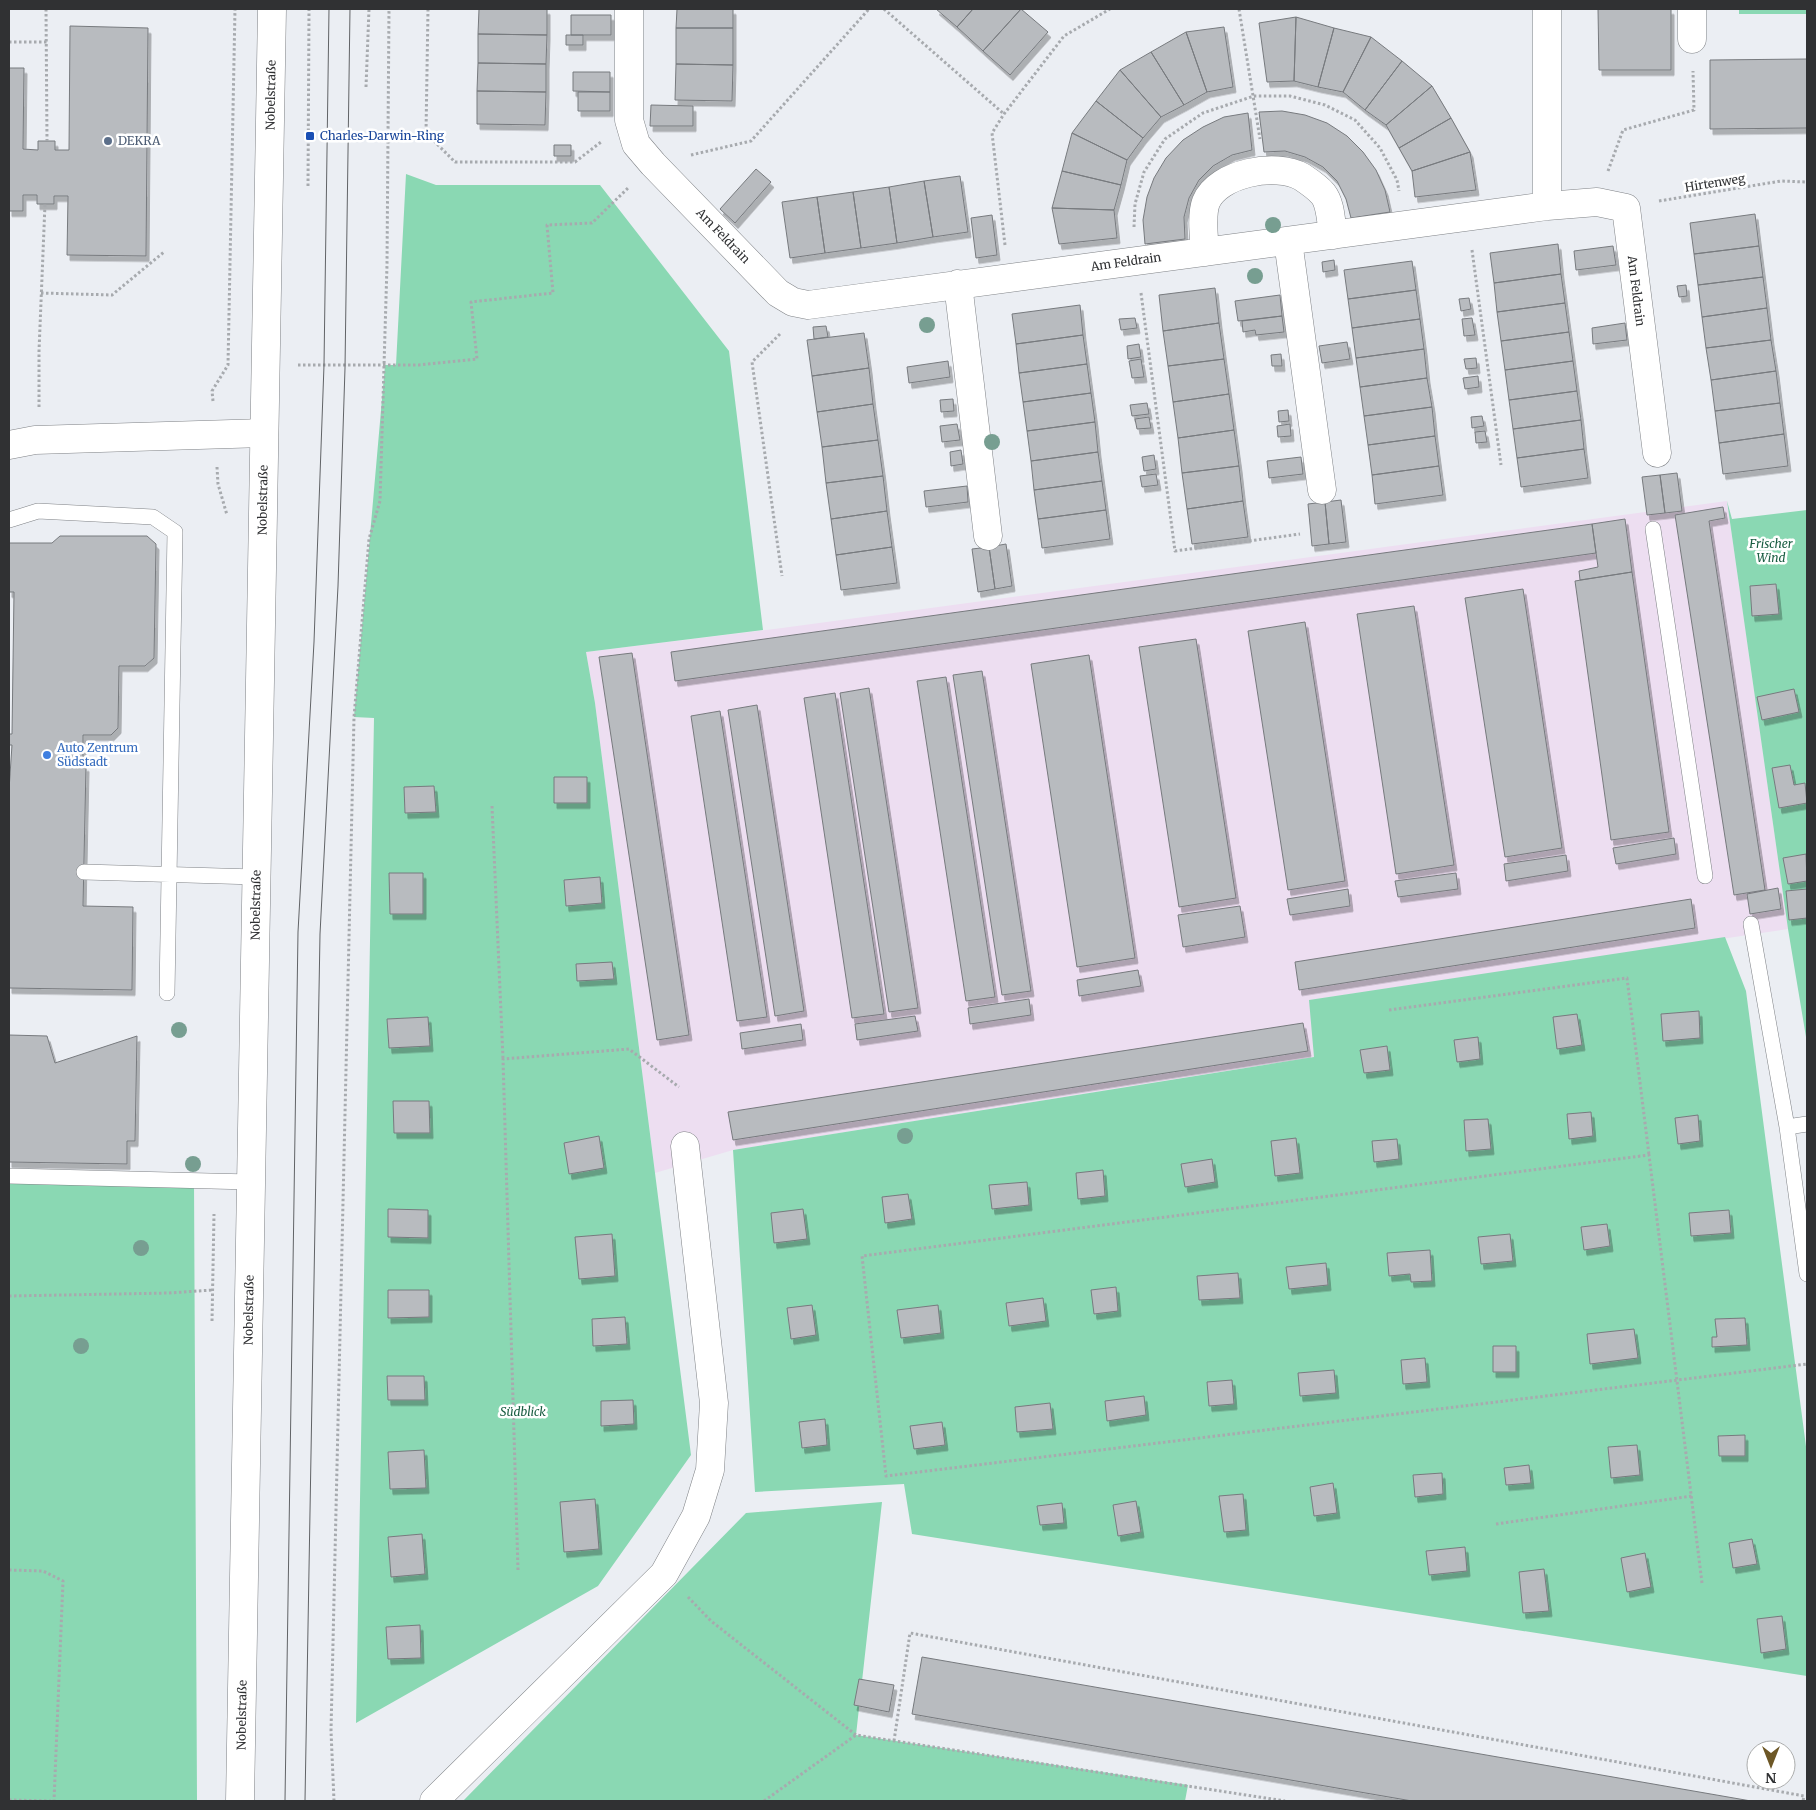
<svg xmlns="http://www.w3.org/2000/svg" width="1816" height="1810" viewBox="0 0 1816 1810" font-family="Merriweather,serif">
  <defs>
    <filter id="shadow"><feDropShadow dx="3" dy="5.5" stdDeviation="0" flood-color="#0004"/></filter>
  </defs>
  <rect width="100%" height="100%" fill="#ebeef3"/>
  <!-- industrial -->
  <path fill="#eddef1" d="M1727,501l61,428 -478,71 4,57 -581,93 -78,23 -60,-470 -9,-51 196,-24z"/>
  <!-- green -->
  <path fill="#8ad8b3" d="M1739,9h68v5h-68z
    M406,174l30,11h164l129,166 34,279 -177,22 9,51 96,752 -93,131 -242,137 18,-1005 -20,-1 31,-352h11z
    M1727,501l5,18 75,-9v533l-19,-114z
    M1725,937l21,54 61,463v222l-895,-142 -8,-50 -149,8 -22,-342 581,-93 -5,-57z
    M9,1180h185l3,621h-188z
    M882,1502l-26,233 332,50 -3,16h-722l283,-288z"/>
  <!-- building -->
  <path fill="#b8bbbf" stroke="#777a7e" filter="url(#shadow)" d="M479,9h68v26l-69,-1z
    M677,9h56v19h-57z
    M936,9h37l-16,18z
    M973,9h48l-38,42 -26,-24z
    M1021,9l27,23 -38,43 -27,-24z
    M1598,9h73v61h-72z
    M571,15h40v20h-40z
    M1296,17l38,11 -16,59 -24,-6z
    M1296,17l-2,64 -27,1 -8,-59z
    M70,26l78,2 -2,228 -79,-1 1,-59h-14v8h-17v-9h-14v16h-14v-143h15l-1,81 15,1v-9h17v9h14z
    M1224,27l9,60 -26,5 -21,-60z
    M676,28h57v37l-57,-1z
    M1334,28l37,9 -28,55 -25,-5z
    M1186,32l21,60 -23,13 -33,-53z
    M478,34l69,1 -1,29 -68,-1z
    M566,35h17v10h-17z
    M1371,37l31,24 -37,49 -22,-18z
    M1151,52l33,53 -23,12 -41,-47z
    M1807,59v69l-97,1v-69z
    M1402,61l30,25 -46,39 -21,-15z
    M478,63l68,1v28l-69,-1z
    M676,64l57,1 -1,36 -57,-1z
    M1120,70l41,47 -18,21 -47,-37z
    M573,72h37v20l-37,-1z
    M1432,86l19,32 -52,30 -13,-23z
    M477,91l69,1 -1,33 -68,-1z
    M578,92h32v19h-32z
    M1096,101l47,37 -16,22 -55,-27z
    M651,105l42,1v20h-43z
    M1282,111l23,4 22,8 20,13 16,16 13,18 9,20 5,22 -39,6 -5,-19 -9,-18 -14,-14 -18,-10 -20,-6 -21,1 -5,-40z
    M1248,113l4,37 -20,5 -19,11 -14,14 -10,18 -5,19 1,22 -40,5 -2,-24 4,-23 7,-19 12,-20 17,-18 20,-13 21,-10z
    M1451,118l19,34 -58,19 -13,-23z
    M1072,133l55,27 -6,25 -59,-14z
    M554,145h17v11h-17z
    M1470,152l6,38 -61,7 -3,-26z
    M756,169l15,13 -36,41 -15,-14z
    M1062,171l59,14 -7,25 -62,-2z
    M960,176l8,56 -35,5 -9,-56z
    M924,181l9,56 -36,6 -8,-56z
    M889,187l8,56 -36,5 -8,-56z
    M853,192l8,56 -36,5 -8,-56z
    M817,197l8,56 -35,5 -8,-56z
    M1052,208l62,2 3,28 -58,6z
    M1755,214l4,32 -65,8 -4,-31z
    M992,215l5,40 -21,3 -5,-40z
    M1558,244l3,30 -67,9 -4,-30z
    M1613,246l3,19 -40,5 -2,-19z
    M1759,246l4,31 -65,8 -4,-31z
    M1334,260l1,10 -12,2 -1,-10z
    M1412,261l4,29 -68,9 -4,-29z
    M1561,274l4,29 -68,9 -3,-29z
    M1763,277l4,31 -65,9 -4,-32z
    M1686,285l1,11 -8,1 -2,-11z
    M1215,288l4,35 -56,8 -4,-36z
    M1416,290l4,29 -68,9 -4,-29z
    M1280,295l2,21 -44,5 -3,-20z
    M1469,298l2,11 -10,2 -2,-12z
    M1565,303l4,29 -68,9 -4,-29z
    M1080,305l3,30 -67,9 -4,-30z
    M1767,308l4,32 -65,8 -4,-31z
    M1282,316l2,16 -28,3 -1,-5 -12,2 -1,-11z
    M1135,318l2,10 -16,2 -2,-11z
    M1472,318l3,17 -11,1 -2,-17z
    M1420,319l4,30 -68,9 -4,-30z
    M1219,323l5,36 -56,7 -5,-35z
    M1625,323l2,17 -34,4 -1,-16z
    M826,326l2,11 -14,2 -1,-12z
    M1569,332l4,29 -68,9 -4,-29z
    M864,333l5,35 -57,8 -5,-36z
    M1083,335l4,29 -68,9 -3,-29z
    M1771,340l5,31 -65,9 -5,-32z
    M1347,342l3,17 -28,4 -3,-17z
    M1139,344l2,13 -13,2 -1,-13z
    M1424,349l3,29 -67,9 -4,-29z
    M1281,354l1,12h-10l-1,-11z
    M1476,358l1,10 -11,1 -2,-10z
    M1141,359l3,18 -12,1 -3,-17z
    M1224,359l5,35 -56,8 -5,-36z
    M948,361l2,16 -41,6 -2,-16z
    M1573,361l4,30 -68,9 -4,-30z
    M1087,364l4,29 -68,9 -4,-29z
    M869,368l4,36 -56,8 -5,-36z
    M1776,371l4,32 -65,8 -4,-31z
    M1478,376l1,11 -14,2 -2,-11z
    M1427,378l5,29 -68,9 -4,-29z
    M1577,391l4,29 -68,9 -4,-29z
    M1091,393l4,29 -68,9 -4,-29z
    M1229,394l5,36 -56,8 -5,-36z
    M953,399l1,12 -13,1 -1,-12z
    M1147,403l2,11 -17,2 -2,-11z
    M1780,403l4,31 -65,9 -4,-32z
    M873,404l5,36 -56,7 -5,-35z
    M1432,407l3,29 -67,9 -4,-29z
    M1288,410l1,11 -10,1 -1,-11z
    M1482,416l2,10 -12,2 -1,-11z
    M1149,417l2,11 -14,1 -2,-10z
    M1581,420l3,29 -67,9 -4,-29z
    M1095,422l3,30 -67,9 -4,-30z
    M957,424l3,16 -18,2 -2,-16z
    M1290,424l1,12 -13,1 -1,-11z
    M1234,430l5,36 -57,7 -4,-35z
    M1485,431l2,11 -11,1 -1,-11z
    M1784,434l4,32 -65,8 -4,-31z
    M1435,436l4,30 -67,9 -4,-30z
    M878,440l5,36 -57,7 -4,-36z
    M1584,449l4,29 -67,9 -4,-29z
    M961,450l2,14 -12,2 -1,-14z
    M1098,452l4,29 -68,9 -3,-29z
    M1154,455l2,14 -12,2 -2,-14z
    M1301,457l2,17 -34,4 -2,-17z
    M1239,466l4,35 -56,8 -5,-36z
    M1439,466l4,29 -68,9 -3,-29z
    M1677,473l5,38 -17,2 -5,-38z
    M1156,474l2,11 -16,2 -2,-11z
    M1660,475l5,38 -18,2 -5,-38z
    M883,476l4,35 -56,8 -5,-36z
    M1102,481l4,29 -68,9 -4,-29z
    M967,486l1,16 -42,5 -2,-16z
    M1341,500l5,42 -17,2 -4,-42z
    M1243,501l5,36 -56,7 -5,-35z
    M1325,502l4,42 -17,2 -4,-42z
    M1723,507l2,11 -16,3 56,369 -31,5 -59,-380z
    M1106,510l4,29 -68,9 -4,-29z
    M887,511l5,36 -56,8 -5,-36z
    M1625,519l7,53 -52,8 -1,-9 19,-4 -6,-43z
    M1592,524l4,29 -921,128 -4,-29z
    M60,536h87l9,8 -2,114 -9,8h-26l-1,62 -7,7h-28v31h3l-3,140 50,1 -1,83 -123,-2v-198l3,-45h-3v-11h3l2,-142h-5v-49h43z
    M1006,544l6,42 -17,3 -6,-42z
    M892,547l5,36 -56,7 -5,-35z
    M989,547l6,42 -17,3 -6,-43z
    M1632,572l37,260 -58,8 -36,-259z
    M1776,584l3,30 -27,2 -2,-30z
    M1523,589l39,259 -57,9 -40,-259z
    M1414,606l40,259 -58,9 -39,-260z
    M1305,622l40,259 -57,9 -40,-259z
    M1196,639l40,259 -57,9 -40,-260z
    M632,653l57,382 -32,5 -58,-383z
    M1089,655l46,303 -58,9 -46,-303z
    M982,671l49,320 -29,4 -49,-320z
    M946,677l49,320 -29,4 -49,-320z
    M869,688l49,320 -29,4 -49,-319z
    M1794,689l5,23 -37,8 -5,-23z
    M835,693l49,321 -32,4 -48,-320z
    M757,705l47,306 -29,5 -47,-306z
    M720,711l47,306 -30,4 -46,-305z
    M1790,765l4,20 11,-2 2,20 -28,5 -7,-40z
    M554,777h33v26h-33z
    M434,786l2,26 -31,1 -1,-26z
    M1674,838l2,16 -60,10 -3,-16z
    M1806,854l1,27 -19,3 -5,-26z
    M1566,855l2,16 -62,10 -2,-17z
    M389,873h34v41h-33z
    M1456,873l2,16 -60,8 -3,-16z
    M600,877l2,26 -36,3 -2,-26z
    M1778,888l3,21 -31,5 -3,-20z
    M1348,889l2,17 -60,9 -3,-16z
    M1807,889v29l-18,2 -3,-29z
    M1691,899l4,29 -396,62 -4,-28z
    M1240,906l5,31 -62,10 -5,-32z
    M612,962l2,17 -37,2 -1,-17z
    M1138,970l3,16 -62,10 -2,-16z
    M1029,999l2,16 -61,9 -2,-16z
    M1699,1011l1,27 -37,3 -2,-27z
    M1577,1014l5,31 -25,4 -4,-32z
    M915,1016l3,15 -61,9 -2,-16z
    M428,1017l2,29 -41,2 -2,-29z
    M1303,1023l5,28 -575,89 -5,-28z
    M801,1024l2,16 -61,9 -2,-16z
    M9,1035l38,1 8,27 82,-27 -2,105h-8v23l-118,-2z
    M1478,1037l2,22 -23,3 -3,-22z
    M1387,1046l3,24 -26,3 -4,-23z
    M393,1101h36l1,32h-36z
    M1591,1112l2,24 -24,3 -2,-25z
    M1698,1115l2,26 -22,3 -3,-26z
    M1488,1119l3,30 -25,2 -2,-31z
    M599,1136l5,32 -35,6 -5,-31z
    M1296,1138l4,35 -25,3 -4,-35z
    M1397,1139l2,20 -25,3 -2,-21z
    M1212,1159l3,23 -30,5 -4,-23z
    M1103,1170l2,26 -27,3 -2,-26z
    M1027,1182l2,23 -37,4 -3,-24z
    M908,1194l4,25 -27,4 -3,-26z
    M388,1209l40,1v28l-40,-1z
    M803,1209l4,30 -33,4 -3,-30z
    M1729,1210l2,23 -40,3 -2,-23z
    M1607,1224l3,22 -26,4 -3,-23z
    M612,1234l3,42 -36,3 -4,-42z
    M1510,1234l3,27 -32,3 -3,-27z
    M1430,1250l2,31 -21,1 -1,-8 -21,2 -2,-23z
    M1326,1263l2,22 -39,4 -3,-22z
    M1238,1273l2,25 -41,2 -2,-24z
    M1116,1287l2,24 -24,3 -3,-24z
    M388,1290h41v27l-41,1z
    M1043,1298l3,23 -37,5 -3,-23z
    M812,1305l4,30 -25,4 -4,-31z
    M938,1305l3,28 -40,5 -4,-28z
    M625,1317l2,27 -34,2 -1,-27z
    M1745,1318l2,27 -35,2v-10h5l-2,-18z
    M1634,1329l4,29 -48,6 -3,-30z
    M1493,1346h23v26h-23z
    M1425,1358l2,24 -24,2 -2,-24z
    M1334,1370l2,23 -36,3 -2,-23z
    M387,1376h37l1,24h-37z
    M1232,1380l2,24 -25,2 -2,-24z
    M1144,1396l2,19 -39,6 -2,-20z
    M633,1400l1,24 -33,2v-25z
    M1050,1403l3,26 -36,3 -2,-25z
    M825,1419l2,26 -25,3 -3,-26z
    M942,1422l3,23 -31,4 -4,-23z
    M1745,1435v21h-26l-1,-20z
    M1637,1445l3,30 -29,3 -3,-31z
    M424,1450l2,38 -36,1 -2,-37z
    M1529,1465l2,18 -25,2 -2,-17z
    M1442,1473l1,21 -28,3 -2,-22z
    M1333,1483l4,30 -23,3 -4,-29z
    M1243,1494l3,36 -22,2 -5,-36z
    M595,1499l4,50 -35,3 -4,-50z
    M1136,1501l5,31 -23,4 -5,-31z
    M1062,1503l2,20 -24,2 -3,-19z
    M422,1534l3,40 -34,3 -3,-40z
    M1752,1539l5,25 -24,4 -4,-25z
    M1465,1547l2,24 -38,4 -3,-24z
    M1645,1553l6,34 -24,5 -6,-34z
    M1544,1569l5,42 -26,2 -4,-41z
    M1782,1616l4,33 -25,4 -4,-34z
    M420,1625l1,33 -33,1 -2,-32z
    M922,1657l829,144h-339l-272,-47 -228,-40z
    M859,1679l35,6 -5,27 -35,-7z"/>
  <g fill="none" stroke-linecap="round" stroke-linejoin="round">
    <defs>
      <path id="lane" d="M9,520l29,-9 115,6 22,15 -8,461
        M1653,529l52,347
        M84,872l172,5
        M1751,924l36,203 20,147
        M1787,1127l20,-3
        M9,1176l242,6"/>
      <path id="street" d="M629,9v111l7,24 17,20 125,129 15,9 15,3 739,-99 50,-4 29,6 31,245
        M1692,39v-30
        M1547,206v-197
        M1288,241l34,249
        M1205,252c-1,-14 -4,-37 1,-50 12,-29 70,-40 96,-25 6,4 16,11 21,17 8,10 8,29 10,41
        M958,284l30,252
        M9,445l26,-5 229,-7
        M434,1801l230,-227 32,-58 14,-46 4,-67 -29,-257"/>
      <path id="secondary" d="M240,1801l32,-1792"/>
    </defs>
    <!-- lane casing -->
    <use href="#lane" stroke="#7f8286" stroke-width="16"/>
    <!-- street casing -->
    <use href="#street" stroke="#7f8286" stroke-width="29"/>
    <!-- secondary casing -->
    <use href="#secondary" stroke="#7f8286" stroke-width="29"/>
    <!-- path -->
    <path stroke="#a7aaae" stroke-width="3" stroke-dasharray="2.5 2.5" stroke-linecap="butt" d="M46,9l1,132
      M428,9l-2,124 29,29h120l26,-20
      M884,9l120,105
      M1239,9l21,130
      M9,42h38
      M366,87l3,-78
      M691,155l60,-14 118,-132
      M1608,171l15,-41 71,-20 -1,-39
      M308,186l1,-177
      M1659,201l122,-20 26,1
      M1134,227l1,-23 9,-32 21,-33 38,-26 51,-17h36l35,9 30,15 25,28 17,32 2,11
      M1005,245l-13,-112 12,-19 60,-78 46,-27
      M1472,250l29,215
      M41,293l71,2 52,-43
      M1141,293l34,258 125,-17
      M780,334l-28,28 30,214
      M298,365h121l58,-6 -6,-57 82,-9 -6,-68 45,-2 36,-35
      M213,401l-1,-10 16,-26 7,-356
      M39,407v-56l6,-147
      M217,467l1,17 9,31
      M492,806l11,253
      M1389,1010l238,-32 22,177
      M9,1296l160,-3 43,-3
      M212,1321l2,-107
      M1496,1524l196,-28
      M9,1570l34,1 20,10 -9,220
      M518,1570l-15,-511 126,-10 50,38
      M1702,1583l-53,-428 -787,101 24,220 792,-96 129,-16
      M688,1597l23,24 145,114 429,66
      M894,1741l16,-108 894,163 -1,5
      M9,1800l42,1
      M334,1801l-3,-70 23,-1014 15,-178 11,-38 7,-236 2,-256
      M764,1801l92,-66"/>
    <!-- lane -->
    <use href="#lane" stroke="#fff" stroke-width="15"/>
    <!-- street -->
    <use href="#street" stroke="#fff" stroke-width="28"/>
    <!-- secondary -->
    <use href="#secondary" stroke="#fff" stroke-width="28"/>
    <!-- tram -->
    <path stroke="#616366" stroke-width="1" d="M285,1801l13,-869 16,-290 10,-277 5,-356
      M305,1801l15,-867 18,-348 7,-218 5,-359"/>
  </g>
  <!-- trees -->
  <g fill="#779e91">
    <circle cx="1273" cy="225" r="8"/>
    <circle cx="1255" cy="276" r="8"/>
    <circle cx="927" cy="325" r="8"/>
    <circle cx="992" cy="442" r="8"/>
    <circle cx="179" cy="1030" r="8"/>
    <circle cx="905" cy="1136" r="8"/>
    <circle cx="193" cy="1164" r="8"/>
    <circle cx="141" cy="1248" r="8"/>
    <circle cx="81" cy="1346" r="8"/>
  </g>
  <!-- markers -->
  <rect fill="#1a4fb4" stroke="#fff" stroke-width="2" x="305" y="131" width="10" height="10" rx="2.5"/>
  <circle fill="#5c6f8a" stroke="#fff" stroke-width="2" cx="108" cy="141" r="5"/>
  <circle fill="#3f7fe0" stroke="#fff" stroke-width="2" cx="47" cy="755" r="5"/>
  <g text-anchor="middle" stroke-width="5" stroke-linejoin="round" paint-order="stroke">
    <!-- street labels -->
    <g font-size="12" fill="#303133" stroke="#fff">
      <text transform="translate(271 95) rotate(-89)" y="4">Nobelstraße</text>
      <text transform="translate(1715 183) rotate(-9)" y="4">Hirtenweg</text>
      <text transform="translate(723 236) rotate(46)" y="4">Am Feldrain</text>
      <text transform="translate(1126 262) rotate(-8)" y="4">Am Feldrain</text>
      <text transform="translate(1636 291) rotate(83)" y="4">Am Feldrain</text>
      <text transform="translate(263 500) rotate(-89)" y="4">Nobelstraße</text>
      <text transform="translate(256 905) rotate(-89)" y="4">Nobelstraße</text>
      <text transform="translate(249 1310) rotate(-89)" y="4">Nobelstraße</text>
      <text transform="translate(242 1715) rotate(-89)" y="4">Nobelstraße</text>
    </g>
    <!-- transit labels -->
    <g font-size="12" fill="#164399" stroke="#fff" text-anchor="start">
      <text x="320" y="140">Charles-Darwin-Ring</text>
    </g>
    <!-- service labels -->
    <g font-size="12" fill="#4e5e75" stroke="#fff" text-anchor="start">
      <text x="118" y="145">DEKRA</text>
    </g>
    <!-- park labels -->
    <g font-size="12" font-style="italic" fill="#185c41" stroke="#fff">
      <text x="1771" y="548">Frischer<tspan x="1771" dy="14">Wind</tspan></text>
      <text x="523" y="1416">Südblick</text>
    </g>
    <!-- shop labels -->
    <g font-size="12" fill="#366cbe" stroke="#fff" text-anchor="start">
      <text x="57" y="752">Auto Zentrum<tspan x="57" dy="14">Südstadt</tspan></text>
    </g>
  </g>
  <!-- border -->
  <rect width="1816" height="1810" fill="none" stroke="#303133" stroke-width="20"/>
  <!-- north arrow -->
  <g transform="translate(1771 1765) rotate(180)"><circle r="24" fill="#ffffff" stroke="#acadad"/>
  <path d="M0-4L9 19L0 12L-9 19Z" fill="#6d5726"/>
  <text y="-8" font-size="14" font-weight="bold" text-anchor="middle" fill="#303133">N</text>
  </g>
</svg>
